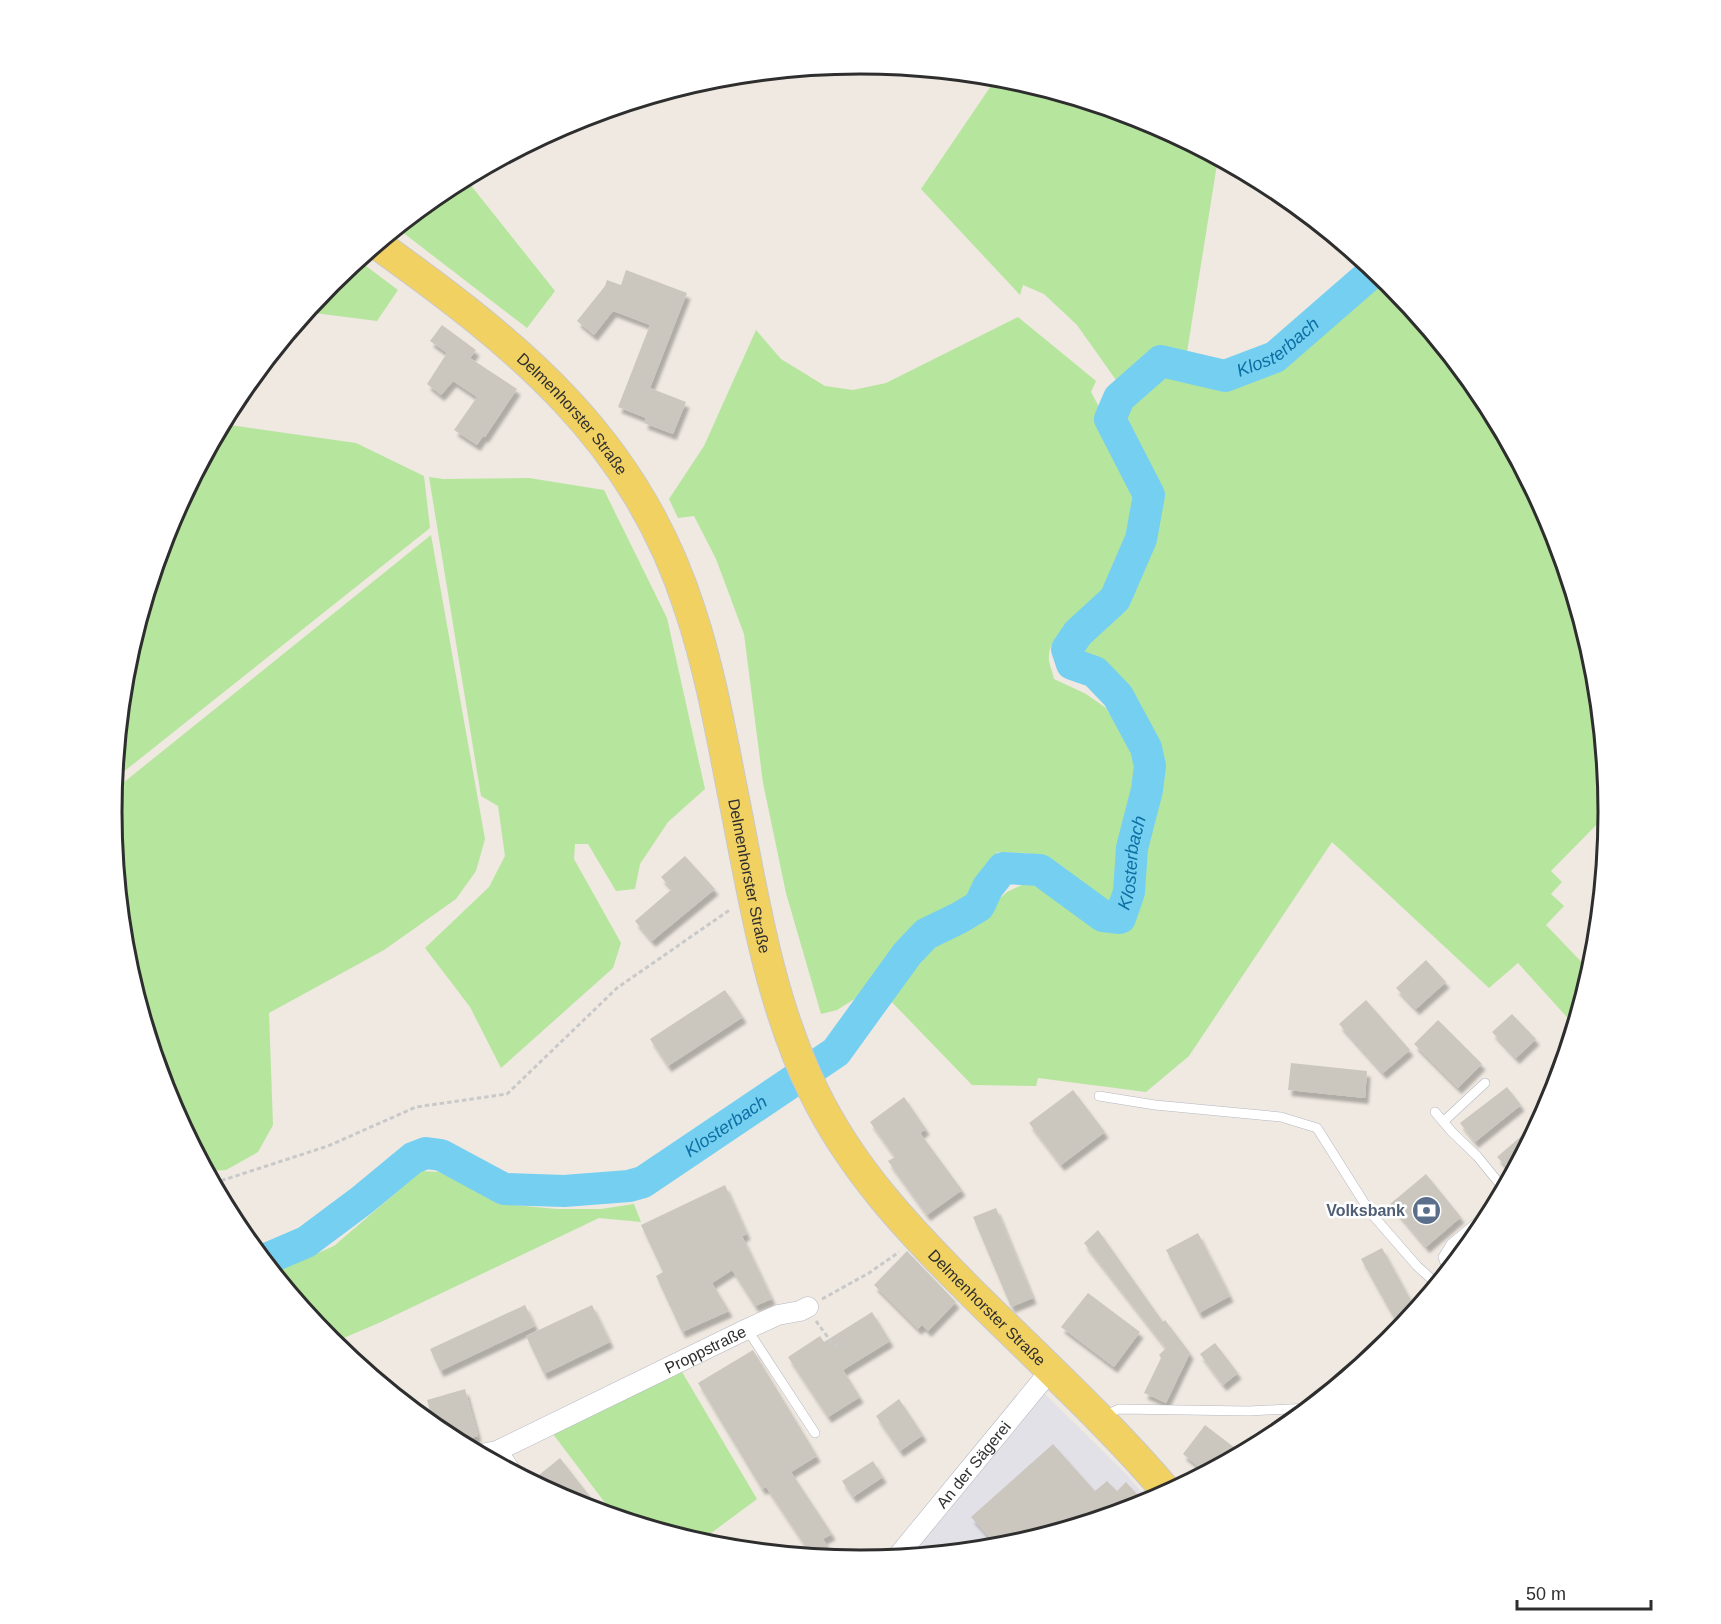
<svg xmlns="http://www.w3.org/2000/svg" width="1721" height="1624" viewBox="0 0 1721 1624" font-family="Arial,sans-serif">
  <defs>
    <filter id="shadow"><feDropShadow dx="3.5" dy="6" stdDeviation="1.5" flood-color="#0004"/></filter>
  </defs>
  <rect width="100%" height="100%" fill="#efe9e1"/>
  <!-- industrial -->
  <path fill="#e3e1e8" d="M1043,1392l84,83 23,27 -144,45 -98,9z"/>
  <!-- green -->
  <path fill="#b6e59e" d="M997,77h10l140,43 71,38 -31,194 -21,-3 -17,5 -33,26 -39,-55 -33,-31 -21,-9 -3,10 -99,-106z
    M465,178l90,113 -28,37 -130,-100 48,-39z
    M358,260l40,30 -21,31 -70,-9 24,-30z
    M1386,279l97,117 70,130 42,140 14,146 -58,59 11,11 -11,12 13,12 -18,19 45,47 -16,54 -57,-63 -29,25 -157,-146 -143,214 -43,36 -108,-14 -2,8 -64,-1 -86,-89 16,-23 23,-23 44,-24 38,-34 21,-10 33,20 29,20 25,7 15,-13 13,-81 16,-56 -23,-68 -17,-31 -22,-13 -13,-3 -2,-13 35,-41 24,-62 13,-48 -36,-72 3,-23 40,-37 65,14 50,-17z
    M1018,317l78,64 -5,11c11,21 42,73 43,96 1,24 -10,72 -22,93 -15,25 -67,48 -63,80 1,6 4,12 5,18l32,15 20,14 22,36 7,21 -2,32 -10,37 -6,67 -10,2 -44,-36 -36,-14 -30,-1 -30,45 -50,27 -34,41 -19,28 -27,17 -16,4 -35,-121 -23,-110 -19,-149 -28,-75 -22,-43 -16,2 -9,-19 35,-53 52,-116 25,29 44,27 28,4 33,-7z
    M223,424l133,19 68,33 6,52 -313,249 9,-111 43,-141z
    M429,477l14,2 86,-1 75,12 63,128 38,171 -37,33 -28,42 -5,25 -19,2 -28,-47h-13l-1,15 47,84 -8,25 -112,100 -31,-61 -45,-59 64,-61 16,-31 -7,-50 -17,-10z
    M431,535l54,304 -9,32 -20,28 -72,51 -115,63 4,112 -15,27 -32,18 -19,1 -39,-73 -42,-140 -14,-146 1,-12 5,-13z
    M421,1171l18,1 64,32 54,5h44l33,-5 7,18 -42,-4 -218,104 -49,21 -58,-71 60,-26z
    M682,1372l75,127 -58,43 -84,-26 -62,-82z"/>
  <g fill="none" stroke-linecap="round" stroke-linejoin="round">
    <!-- river -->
    <path stroke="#75cff0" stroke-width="32" id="s1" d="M264,1260l42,-18 55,-41 52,-43 13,-5 15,2 63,34 60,2 65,-5 14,-4 193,-130 71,-98 19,-20 33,-16 20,-12 9,-19 15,-19 37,2 63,46 17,2 9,-26 3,-44 15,-58 3,-24 -4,-18 -28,-52 -23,-24 -23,-8 -5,-15 11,-16 37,-34 26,-60 8,-44 -39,-76 9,-21 42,-37 64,15 50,-19 100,-87"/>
  </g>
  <!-- building -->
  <path fill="#cbc7bf" filter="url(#shadow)" d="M626,270l61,23 -37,95 36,14 -13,32 -29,-11 2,-5 -28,-11 32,-82 -37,-14 -19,24 -17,-14 28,-35 2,-6 14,5z
    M442,325l34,25 -6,8 47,31 -32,48 -2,-1 -6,9 -23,-15 23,-33 -24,-16 -12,14 -14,-11 20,-31 -17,-12z
    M685,856l30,33 -63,52 -17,-20 37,-32 -11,-12z
    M1426,960l20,22 -30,27 -20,-21z
    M725,990l18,27 -75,49 -18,-27z
    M1366,1000l44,50 -27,23 -44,-49z
    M1512,1014l24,25 -20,19 -24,-26z
    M1438,1020l44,44 -24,24 -44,-44z
    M1291,1063l76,8 -2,27 -77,-8z
    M1507,1087l14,18 -46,37 -15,-19z
    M1073,1090l32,42 -44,33 -32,-42z
    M904,1097l22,32 -6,4 42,57 -35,25 -39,-54 7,-4 -25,-35z
    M1540,1120l1,1 -28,52 -16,-16z
    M1426,1174l35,43 -35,30 -36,-43z
    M725,1185l22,49 -5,2 30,63 -17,7 -23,-36 -20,13 17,28 -47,21 -26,-56 7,-4 -22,-47z
    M996,1208l37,90 -22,9 -38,-90z
    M1098,1230l65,92 2,-2 25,33 -24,50 -22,-10 17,-35 -2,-3 7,-7 -82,-105z
    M1198,1233l32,63 -31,17 -33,-63z
    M1382,1248l34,62 -16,19 -39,-70z
    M907,1251l49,51 -28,29 -6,-6 -4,4 -44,-44z
    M1088,1293l52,39 -26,35 -53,-40z
    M525,1305l10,21 -95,45 -10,-22z
    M592,1305l18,37 -66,32 -18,-38z
    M872,1312l18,29 -47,29 17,27 -32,20 -40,-60 32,-21 4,6z
    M1215,1343l23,30 -15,12 -23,-31z
    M753,1350l64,106 -26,16 41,62 -9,5 13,20 -24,-3 -46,-69 -4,2 -64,-106z
    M465,1389l13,47 -21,6 -23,-16 -7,-26z
    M899,1399l24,36 -23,16 -24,-35z
    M1205,1425l30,23 -3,4 5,4 -21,11 -4,-3 -7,8 -22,-18z
    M1053,1444l42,47 12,-10 10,10 9,-9 20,22 -148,43 -27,-30z
    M560,1458l32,41 -10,7 -42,-20 -6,-7z
    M873,1461l10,16 -30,20 -11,-16z"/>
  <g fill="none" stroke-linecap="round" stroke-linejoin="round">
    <defs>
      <path id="service" d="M1099,1096l56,9 126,12 36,11 53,84 47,54 20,18
        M1435,1112l17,20 25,24 27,33
        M1443,1122l42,-39
        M1448,1271l-5,-14 8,-13 30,-25 5,4
        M747,1329l68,104
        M1103,1416l16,-7 130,2 60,-3"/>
      <g id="minor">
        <path d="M497,1451l13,19"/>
        <path id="s2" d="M481,1454l16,-3 250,-122 31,-14 22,-4 8,-4"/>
        <path id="s3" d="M897,1557l153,-186"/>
      </g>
      <g id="primary">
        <path id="s4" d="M377,244c141,101 258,194 313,366 21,63 32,129 45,194 19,97 35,199 79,288 38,78 95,138 155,198 67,67 138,131 199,203"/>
      </g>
    </defs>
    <!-- service casing -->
    <use href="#service" stroke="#b4b7c1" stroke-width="10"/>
    <!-- minor casing -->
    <use href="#minor" stroke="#b4b7c1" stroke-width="21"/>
    <!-- primary casing -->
    <use href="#primary" stroke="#c9c9c9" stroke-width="32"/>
    <!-- path -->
    <path stroke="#c9c9c9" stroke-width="3" stroke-dasharray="4.5 3" stroke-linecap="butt" d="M214,1183l114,-37 88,-39 91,-13 110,-106 114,-79
      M822,1299l47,-26 30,-21
      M816,1321l16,22 11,6"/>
    <!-- service -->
    <use href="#service" stroke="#fff" stroke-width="9"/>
    <!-- minor -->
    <use href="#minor" stroke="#fff" stroke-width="20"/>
    <!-- primary -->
    <use href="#primary" stroke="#f2d163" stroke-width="30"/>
  </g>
  <!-- icons -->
  <defs>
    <symbol id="bank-disc" viewBox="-11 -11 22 22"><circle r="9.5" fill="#5c6f8a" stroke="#fff"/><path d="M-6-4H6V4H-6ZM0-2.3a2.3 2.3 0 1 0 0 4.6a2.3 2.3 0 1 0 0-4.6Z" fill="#fff"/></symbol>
  </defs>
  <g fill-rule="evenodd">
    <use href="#bank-disc" x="1410" y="1194" width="33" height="33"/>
  </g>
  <g text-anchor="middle" stroke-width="5" stroke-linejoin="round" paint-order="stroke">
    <!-- street labels -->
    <g font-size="16" fill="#2e2e2e" stroke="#fff">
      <text dy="6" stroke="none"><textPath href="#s4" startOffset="260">Delmenhorster Straße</textPath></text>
      <text dy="6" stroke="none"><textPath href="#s4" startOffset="764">Delmenhorster Straße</textPath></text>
      <text dy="6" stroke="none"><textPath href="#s4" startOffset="1268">Delmenhorster Straße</textPath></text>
      <text dy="6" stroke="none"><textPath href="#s2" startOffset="248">Proppstraße</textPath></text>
      <text dy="6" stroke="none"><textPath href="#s3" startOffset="120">An der Sägerei</textPath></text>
    </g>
    <!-- service labels -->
    <g font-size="16" font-weight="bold" fill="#4e5e75" stroke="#fff" text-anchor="end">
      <text x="1405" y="1216">Volksbank</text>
    </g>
    <!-- water labels -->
    <g font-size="18" font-style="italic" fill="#0d6fa3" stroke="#fff">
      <text dy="6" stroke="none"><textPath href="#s1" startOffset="1818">Klosterbach</textPath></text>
      <text dy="6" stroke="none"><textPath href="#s1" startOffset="1098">Klosterbach</textPath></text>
      <text dy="6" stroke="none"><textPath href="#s1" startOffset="522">Klosterbach</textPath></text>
    </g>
  </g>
  <!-- crop -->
  <path d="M0 0H1721V1624H0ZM122 812a738 738 0 1 1 1476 0a738 738 0 1 1-1476 0Z" fill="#fff" fill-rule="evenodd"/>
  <path fill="none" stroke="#2e2e2e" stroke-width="3" d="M122 812a738 738 0 1 1 1476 0a738 738 0 1 1-1476 0Z"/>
  <!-- scale -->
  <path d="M1517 1600v9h134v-9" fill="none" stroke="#2e2e2e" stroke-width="3"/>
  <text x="1526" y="1600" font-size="18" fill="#2e2e2e" stroke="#ffffff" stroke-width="4.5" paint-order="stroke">50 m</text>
</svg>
